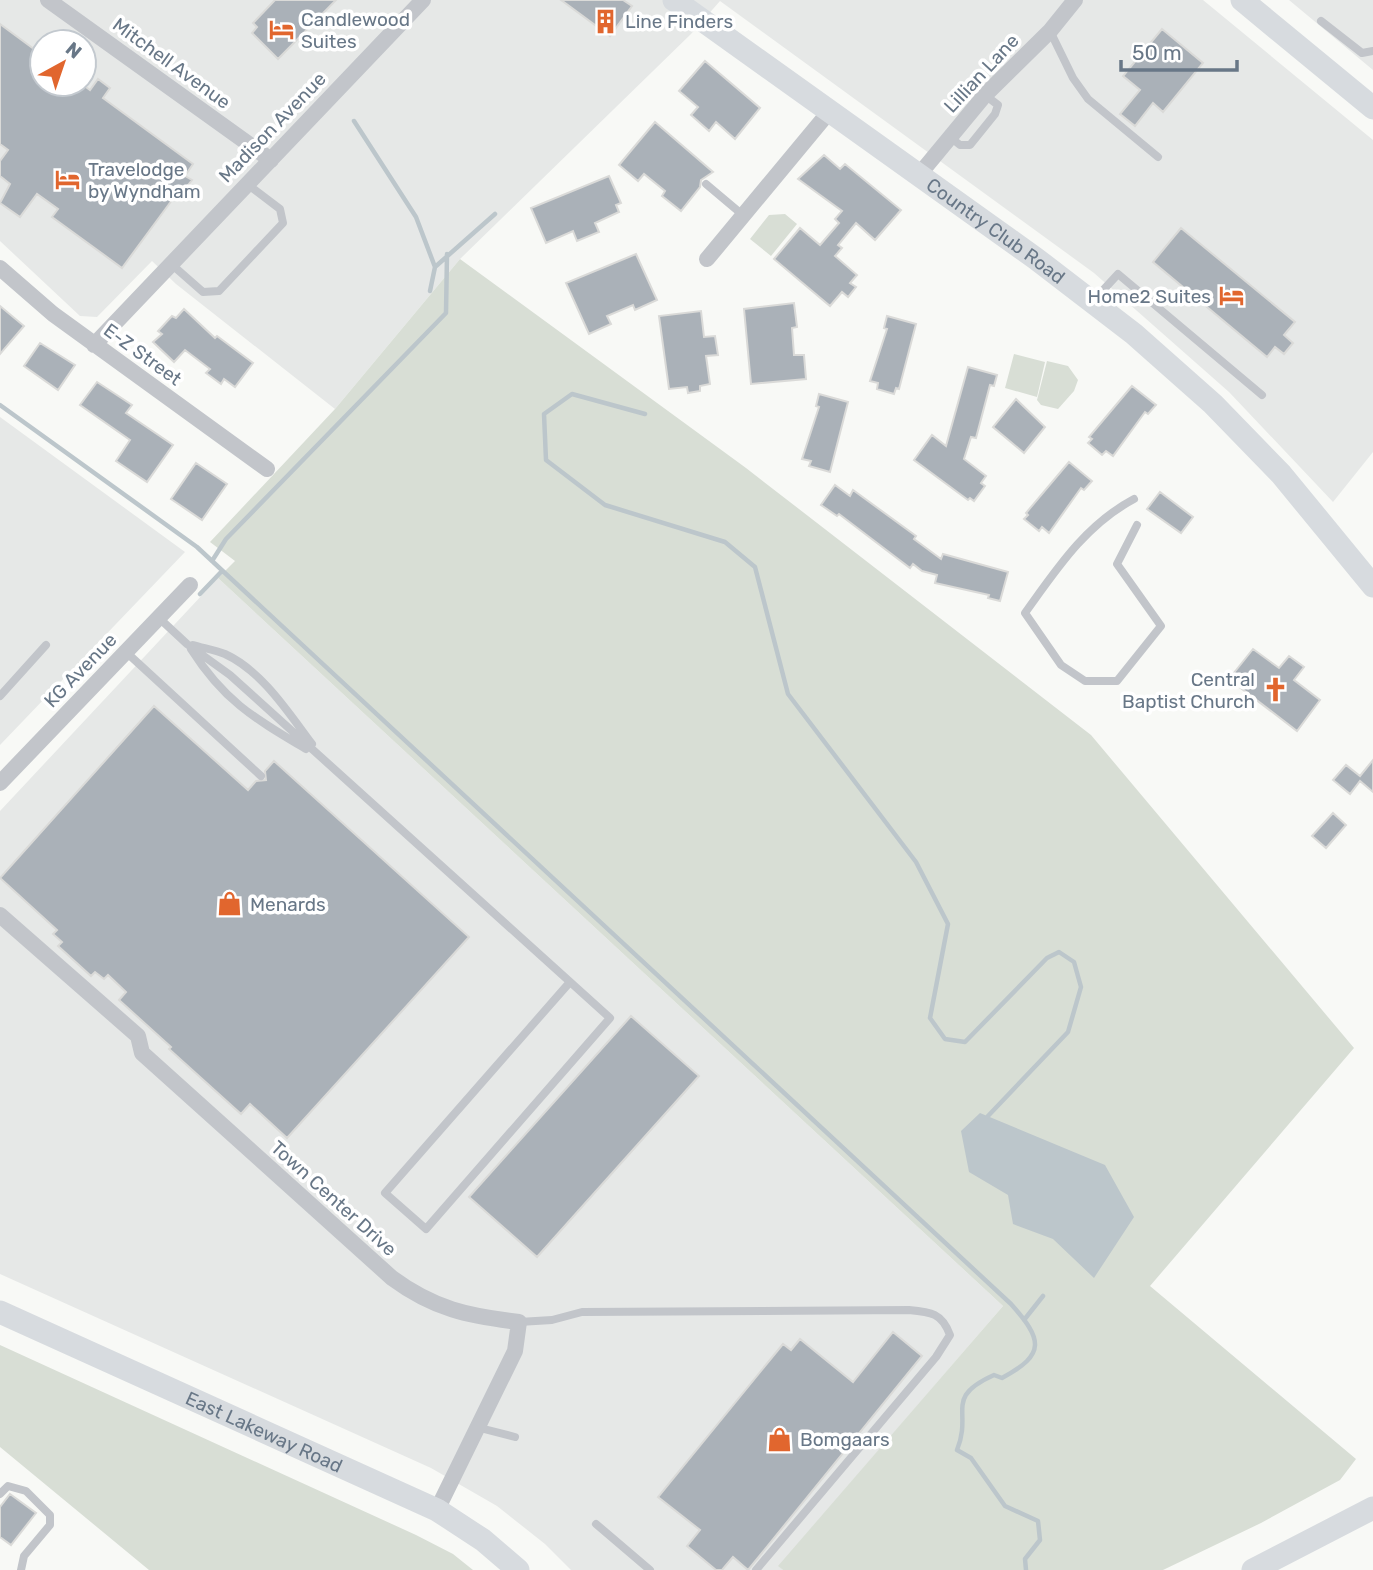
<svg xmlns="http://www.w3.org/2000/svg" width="1373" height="1570" viewBox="0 0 1373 1570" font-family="Rubik,sans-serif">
  <rect width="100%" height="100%" fill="#f8f9f6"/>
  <!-- built -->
  <path fill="#e6e8e7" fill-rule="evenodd" d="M0,0h1203l170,140v312l-40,50 -104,-110 -135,-119 -374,-272 -29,33 -231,225 -125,150 -159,-125 -24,-23 -55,56 -17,-1 -80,-75zM42,42h42v42h-42z
    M1289,0h84v70z
    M0,417l185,135 -185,193z
    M218,578l785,728 -224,260 4,4h-212l-26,-26 -48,-38 -66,-38 -431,-194v-463z"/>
  <!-- green -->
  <path fill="#d8ded5" d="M785,214l12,10 -26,32 -21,-17 19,-24z
    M460,259l286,209 345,267 263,313 -204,238 206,173 -16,21 -79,43 -98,47h-380l-5,-4 225,-260 -785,-728 17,-17 -25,-19 125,-133z
    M1014,354l31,8 -8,35 -32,-9z
    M1047,361l21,5 10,14 -4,11 -16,18 -17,-4 -4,-5z
    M0,1345l416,190 37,19 20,16h-324l-149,-123z"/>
  <!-- water -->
  <path fill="#bcc6cb" d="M980,1113l125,52 29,52 -40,61 -41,-39 -40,-15 -5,-29 -39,-23 -8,-41z"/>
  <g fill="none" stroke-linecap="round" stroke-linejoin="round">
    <!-- stream -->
    <path stroke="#bcc6cb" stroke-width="4.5" d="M354,121l62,96 19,50 60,-53
      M430,291l5,-24
      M0,405l197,142 814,757c31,35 36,50 -9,74l-8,-3c-51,23 -21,36 -37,75l14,8 34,48 33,15 2,19 -15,19 1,11
      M645,414l-73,-20 -28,20 2,46 59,45 120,37 30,25 33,127 128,168 32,62 -18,94 15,21 20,3 82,-84 12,-6 15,10 7,25 -13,45 -80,84
      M212,561l14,-22 220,-226 1,-59
      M200,594l22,-23
      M1024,1320l19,-24"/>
  </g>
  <!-- building -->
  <path fill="#aab1b8" stroke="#dadad8" stroke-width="2" d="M275,0h61l-58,59 -26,-26 5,-6 -4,-4z
    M561,0h62l9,6 -22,30z
    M0,24l42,31v29h40l8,6 8,-11 12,9 -7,10 90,66 -8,12 7,4 -14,18 -3,-2 -53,72 -70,-51 6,-8 -21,-15 -17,23 -20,-14 10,-19 -10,-8v-15l8,-11 -8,-6z
    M1162,29l41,34 -40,49 -10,-9 -18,23 -15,-12 20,-24 -17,-14z
    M705,61l55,47 -25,31 -19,-17 -7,9 -18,-16 7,-8 -19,-16z
    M655,122l58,50 -12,8 -1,7 -19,24 -19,-15 3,-5 -21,-17 -6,7 -19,-16z
    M824,155l16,14 5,-5 56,46 -26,30 -19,-17 -18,22 4,3 -7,8 22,19 -7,8 6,4 -8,10 -6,-5 -12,14 -56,-47 26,-31 20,17 19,-22 -4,-4 7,-8 -44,-32z
    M609,176l12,27 -5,2 3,7 -24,11 4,9 -22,9 -4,-10 -27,12 -15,-35z
    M1181,228l114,94 -11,13 9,8 -9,11 -9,-7 -8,10 -114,-95z
    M636,254l21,46 -22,10 -2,-5 -26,11 4,8 -22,10 -23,-51z
    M794,303l3,24 -5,1 2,27h10l2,24 -55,5 -7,-75z
    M0,306l24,20 -24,28z
    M184,309l31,29 2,-2 36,27 -18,24 -11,-8 -3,5 -15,-11 4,-4 -25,-19 -11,12 -21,-20 9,-8 -4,-3 14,-15 4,2z
    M701,311l3,26 11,-1 3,19 -12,1 4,28 -10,2v5l-12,2 -1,-6 -18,2 -10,-73z
    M887,316l29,8 -17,65 -3,-1 -2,6 -17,-5 1,-6 -8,-2 17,-52 -3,-1z
    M40,343l35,22 -17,25 -34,-24z
    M968,367l29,8 -3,11 -4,-1 -14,53 -5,-1 -7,22 22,17 -5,7 4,3 -11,15 -4,-3 -2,2 -54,-40 18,-25 14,11z
    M97,382l35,23 -6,8 47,32 -26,37 -31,-21 14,-21 -50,-35z
    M1132,386l24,19 -8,9 -3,-2 -32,44 -7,-5 -4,4 -14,-12 4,-4 -3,-2z
    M819,394l29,8 -18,70 -21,-6 2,-5 -9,-2 17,-52 -3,-1z
    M1016,399l29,28 -21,26 -31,-26z
    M1069,462l23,19 -8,9 -3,-2 -32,45 -7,-6 -3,4 -15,-12 4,-4 -2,-2z
    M196,463l31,21 -25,36 -31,-21z
    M835,485l15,11 3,-6 63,46 -2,3 27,20 2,-5 65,18 -8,29 -12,-3 1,-3 -54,-12 2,-8 -15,-4 -9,-7 -3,4 -71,-54 -2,2 -16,-11z
    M1160,492l33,25 -12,16 -34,-24z
    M1253,649l26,19 10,-12 15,11 -10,13 26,20 -23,31 -68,-52z
    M154,706l94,84 8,-9 10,-1 -1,-9 9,-10 195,176 -182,201 -37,-34 -9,10 -72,-65 2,-2 -52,-47 7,-8 -18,-17 -4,4 -9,-7 -4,4 -33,-30 4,-4 -9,-8 4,-4 -57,-52z
    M1373,760v32l-13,-11 -10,13 -17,-14 13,-15 14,11z
    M1333,813l13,12 -20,23 -14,-12z
    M631,1016l68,60 -162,181 -68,-60z
    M893,1332l29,24 -174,214 -15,-13 -11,13h-6l-29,-24 13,-16 -42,-33 125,-153 8,6 9,-11 53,43z
    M10,1494l26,19 -25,32 -11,-8v-30z"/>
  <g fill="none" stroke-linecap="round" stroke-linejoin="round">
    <!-- lane -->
    <path stroke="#c2c5ca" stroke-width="8" d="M1321,21l41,32 11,-2
      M1050,31l23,47 15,21 70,58
      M950,137l10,8h10l25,-31 3,-9 -13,-10
      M706,184l38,32
      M170,263l33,29 16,-1 64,-68 -3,-14 -33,-25
      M1094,300l24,-26 144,121
      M1134,499c-49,26 -78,71 -109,114l36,52 24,16h32l44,-55 -44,-62 20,-39
      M159,618l28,26 43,31 380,343 -184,211 -41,-36 185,-211
      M193,645c10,3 22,5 32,9 37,17 63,58 87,90
      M191,649c33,52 63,69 115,100
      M126,652l135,124
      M0,696l46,-51
      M519,1322l33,-2 30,-8 327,-2c22,2 33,3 41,25l-14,22 -180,213
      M480,1428l35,9
      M0,1494l8,-8 18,5 24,24v10l-26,31 -3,14
      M596,1524l54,46"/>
    <!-- street -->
    <path stroke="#c2c5ca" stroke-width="16" d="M48,0l223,160
      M918,176l67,-81 65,-64 25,-31
      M707,259l122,-147
      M0,268l53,46 214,155
      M94,345l329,-345
      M0,783l190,-198
      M0,915l138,121 4,17 250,225c42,31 76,38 127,44l-4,29 -78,159"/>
    <!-- secondary -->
    <g stroke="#d7dbdf" stroke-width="23">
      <path id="s1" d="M674,0l361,258 99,76 79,70 68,70 92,112"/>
      <path d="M1242,0l131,108"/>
      <path id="s2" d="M0,1312l437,198 46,30 35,30"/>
      <path d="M1253,1570l120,-62"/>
    </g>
  </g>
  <!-- icons -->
  <defs>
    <symbol id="building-bare" viewBox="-9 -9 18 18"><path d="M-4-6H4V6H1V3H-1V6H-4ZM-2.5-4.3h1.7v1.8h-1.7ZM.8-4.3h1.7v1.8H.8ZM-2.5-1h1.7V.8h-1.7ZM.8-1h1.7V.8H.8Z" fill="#e1662e" stroke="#fff" stroke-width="2.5" paint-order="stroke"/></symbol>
    <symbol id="hotel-bare" viewBox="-9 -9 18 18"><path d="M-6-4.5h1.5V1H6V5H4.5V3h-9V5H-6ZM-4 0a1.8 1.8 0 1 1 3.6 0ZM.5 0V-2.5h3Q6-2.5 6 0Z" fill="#e1662e" stroke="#fff" stroke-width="2.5" paint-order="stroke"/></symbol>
    <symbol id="church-bare" viewBox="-9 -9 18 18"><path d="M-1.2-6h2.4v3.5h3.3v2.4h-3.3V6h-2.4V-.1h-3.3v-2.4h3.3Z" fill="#e1662e" stroke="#fff" stroke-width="2.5" paint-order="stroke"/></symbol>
    <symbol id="shop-bare" viewBox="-9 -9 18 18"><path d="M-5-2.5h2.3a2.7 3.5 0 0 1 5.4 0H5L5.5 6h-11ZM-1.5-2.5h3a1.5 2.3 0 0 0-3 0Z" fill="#e1662e" stroke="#fff" stroke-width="2.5" paint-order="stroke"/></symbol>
  </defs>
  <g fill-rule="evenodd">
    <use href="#building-bare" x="588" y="4" width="35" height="35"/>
    <use href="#hotel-bare" x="264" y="12" width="35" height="35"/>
    <use href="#hotel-bare" x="50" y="162" width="35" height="35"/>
    <use href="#hotel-bare" x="1214" y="278" width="35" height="35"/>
    <use href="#church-bare" x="1258" y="672" width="35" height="35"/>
    <use href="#shop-bare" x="212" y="886" width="35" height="35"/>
    <use href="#shop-bare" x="762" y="1422" width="35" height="35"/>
  </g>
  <g text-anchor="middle" stroke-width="7" stroke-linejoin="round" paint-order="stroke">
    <!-- poi labels -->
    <g font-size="19" fill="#687787" stroke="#fff" text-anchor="start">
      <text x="301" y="26">Candlewood<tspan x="301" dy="22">Suites</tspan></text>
      <text x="625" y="28">Line Finders</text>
      <text x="88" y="176">Travelodge<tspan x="88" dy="22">by Wyndham</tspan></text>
      <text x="1211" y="303" text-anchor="end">Home2 Suites</text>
      <text x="1255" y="686" text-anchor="end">Central<tspan x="1255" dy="22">Baptist Church</tspan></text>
      <text x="250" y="911">Menards</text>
      <text x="800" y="1446">Bomgaars</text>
    </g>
    <!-- street labels -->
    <g font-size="19" fill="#687787" stroke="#fff">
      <text transform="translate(172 63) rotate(36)" y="7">Mitchell Avenue</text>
      <text transform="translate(981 73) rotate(-47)" y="7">Lillian Lane</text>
      <text transform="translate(272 127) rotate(-46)" y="7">Madison Avenue</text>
      <text dy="7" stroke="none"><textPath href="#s1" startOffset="396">Country Club Road</textPath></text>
      <text transform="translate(143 354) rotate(36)" y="7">E-Z Street</text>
      <text transform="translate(80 670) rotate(-46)" y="7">KG Avenue</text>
      <text transform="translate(334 1198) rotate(42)" y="7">Town Center Drive</text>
      <text dy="7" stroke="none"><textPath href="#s2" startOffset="290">East Lakeway Road</textPath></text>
    </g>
  </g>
  <!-- north arrow -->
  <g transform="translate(63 63) rotate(40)"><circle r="33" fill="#ffffff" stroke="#c3c9cf" stroke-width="2"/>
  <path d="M0-5L12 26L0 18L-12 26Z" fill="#e1662e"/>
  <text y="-10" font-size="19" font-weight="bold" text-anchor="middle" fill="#687787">N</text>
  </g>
  <!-- scale -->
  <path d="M1121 60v10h116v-10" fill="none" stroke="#687787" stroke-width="3.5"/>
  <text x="1132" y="60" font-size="21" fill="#687787" stroke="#ffffff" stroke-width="5" paint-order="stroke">50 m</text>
</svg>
